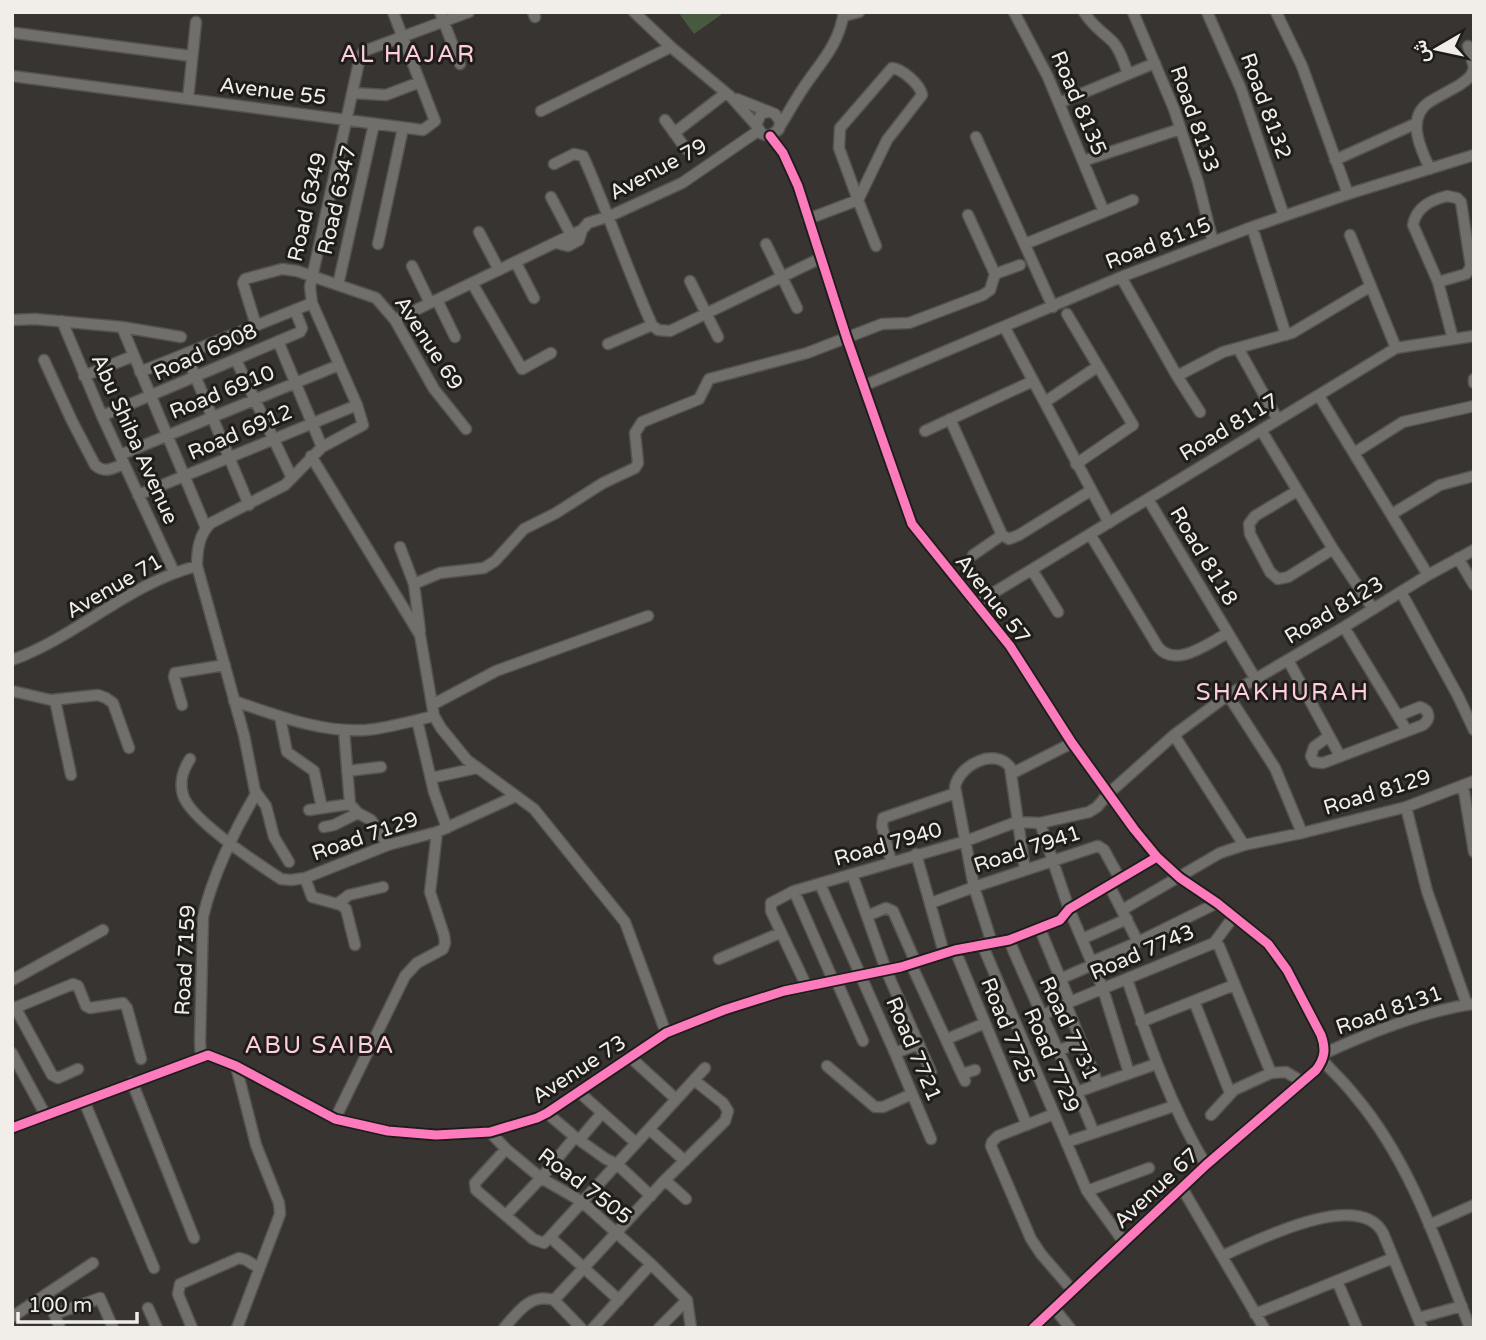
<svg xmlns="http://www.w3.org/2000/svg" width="1486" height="1340" viewBox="0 0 1486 1340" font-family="'Varela Round',Vazirmatn,sans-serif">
  <rect width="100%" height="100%" fill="#373431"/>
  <!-- green -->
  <path fill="#47593e" d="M678,12h47l-31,22z"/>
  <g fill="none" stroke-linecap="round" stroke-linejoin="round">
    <defs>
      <path id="minor" d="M440,12l20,52
        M533,12l2,5
        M634,12l37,35 60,50 25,28
        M1014,12l34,65 56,135
        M1084,12c9,15 18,19 29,30 8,9 11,21 15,32
        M1133,12l41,97 24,73 15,60
        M1207,12l34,77 43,127
        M1276,12l26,54 46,128
        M844,16l15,-4
        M15,33l176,23
        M1468,46l6,21
        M892,68c10,1 28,16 30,27l-35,45 -29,60 -19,-52 1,-20z
        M12,76l411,54 12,-9 -42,-109
        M352,93l34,2 34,-13
        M188,99l8,-77
        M737,99l38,15 5,7 -1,8 -9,7 -8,-2 -6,-9 5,-11 6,-2
        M1059,103l96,-40
        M541,111l130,-64
        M665,120l21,29
        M780,126c6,-9 11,-19 17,-28 18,-31 41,-48 47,-86
        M674,133l52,-40
        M770,136l13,17 15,33 49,153 65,185 98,122 62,97 62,86 23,28 23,21 37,25 51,41 19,26 34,65c5,14 4,23 -5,35l-110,95 -173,163
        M976,137l77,170
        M1335,160l82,-37
        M1083,161l97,-32
        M554,164l20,-10 9,2c25,56 44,113 69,169l6,5 12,1 151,-73
        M1430,169c-9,-19 -24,-50 -2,-66 10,-7 22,-12 33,-19 7,-5 11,-8 13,-16
        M1447,196l10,2 4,4 10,65 -5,7 -28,8 -25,-57c3,-18 18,-25 34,-29z
        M551,197l20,38
        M968,215l27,59
        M808,219l50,-19 18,46
        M1252,227l34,108
        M479,232l20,38
        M1350,235l46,113
        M556,243l12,3 11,-6 3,-10
        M378,244l25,-116
        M766,244l31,64
        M1025,244l108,-44
        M516,263l18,35
        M412,266l18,37
        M995,274l25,-9
        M1121,277l56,99 23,36
        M690,281l28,56
        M1438,282l15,57
        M472,283l50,86 29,-16
        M338,285l36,-161
        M437,300l18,37
        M1067,314l66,111 -57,39
        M12,320l23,-1 87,8 59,10
        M395,320l176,-85 11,-5 6,-7 22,-7 72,-33 76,-52
        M62,321l40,95 72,156
        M256,325l-13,-42 2,-4 37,-10 15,2 79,27 19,22 39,69 32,40
        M122,327l84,201
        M1005,328l104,195
        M278,341l44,106
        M608,344l44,-19
        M1238,348l40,72
        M186,354l63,151
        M44,360l28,61 23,44c10,9 18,3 29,-1
        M236,360l56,118
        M140,372l172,-69
        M84,376l49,-20
        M1177,376l46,-24 69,-19 79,-47
        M1474,379v4
        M863,386l258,-109 131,-50 96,-33 126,-39
        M1319,396l109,179
        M1045,402l52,-35
        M102,416l198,-84 2,-4 -7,-18
        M950,419l52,116 7,4 10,-4 71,-44
        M1261,430l72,119 40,60
        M925,431l108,-50
        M1354,453l49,-31 71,-16
        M120,455l219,-90
        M311,456l109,179 14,81 7,12 26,32 67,49 91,113 41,111
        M1297,491l-42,25 -6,8 1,10 20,38 8,7 10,-2 45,-28
        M138,495l219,-90
        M1148,499l107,179
        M1392,514l48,-29 34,-9
        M1090,534l68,113c18,22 50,-4 70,-14
        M400,547l14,37 6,47
        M973,555l29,-20
        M1458,558l16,27
        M1032,570l26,42
        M414,584l26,-11 44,-5 11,-7 29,-32 32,-16 47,-30 32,-15 3,-5 -3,-30 7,-11 57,-23 10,-20 98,-26 75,-29 27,-1 74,-28 7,-5 5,-16
        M1401,592l57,104 16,34
        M975,604l421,-256 78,-12
        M1344,627l63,104
        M12,660c66,-24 117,-77 185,-94
        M1288,660l52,96
        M12,691l39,9 47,-5 8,3 7,5 16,45
        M1228,695l47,73 27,65
        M55,700l16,75
        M234,701c42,14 87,32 132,29 22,-2 46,-9 68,-14
        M182,705l-8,-28 1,-4 50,-8
        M432,705l64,-34 152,-55
        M280,717l7,35 27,19 8,37
        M417,720l17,72 13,36
        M344,730l6,74
        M1174,735l70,110
        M1329,736l-15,11 -3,9 3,6 9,1 100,-38c8,-6 7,-15 -3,-18l-22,9
        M190,759c-7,11 -11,22 -7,36 7,24 75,69 98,84l10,1 14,-2 83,-33 49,-13 79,-36
        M347,771l34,-4
        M1011,774l61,-31
        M431,778l46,-10
        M1463,785l11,67
        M350,804l8,9 13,7 17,25
        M1406,807l21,84 40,114
        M309,810l41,-6
        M1040,823l29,86 34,80 26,84
        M324,827l10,-2 24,-12
        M916,854l28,99
        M891,861l-9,-35 1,-8 73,-25
        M289,862l-15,-25 -8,-31 -11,-15 -11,-56 -47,-169c0,-16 2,-32 14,-43l74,-38 37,-38 41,-22 -6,-20 -45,-102 -2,-16 50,-230 4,-6 105,-39
        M852,874l34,96 45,102
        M305,878l7,19 29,8 5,4 9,36
        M820,884l75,169 36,86
        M1109,885l29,57
        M794,891l39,89
        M931,903l43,-16 124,-41 6,4 16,29
        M337,904l12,-9 34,-8
        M1122,910l98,-57 24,-8 58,-12 104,-26 68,-26
        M867,916l19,-8 7,3 23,52
        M1040,929l30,73
        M1082,939l45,-20
        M1009,940c27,65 59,128 85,193
        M992,943l-18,-56 -19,-100c4,-22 40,-40 55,-20l15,103
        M1214,943l20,-27
        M982,944l105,247 36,50
        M955,950l72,175
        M719,959l61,-26
        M1091,962l47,-20 79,-39
        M911,964l54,117
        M1060,979l32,-14
        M1127,979c22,65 44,128 79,186
        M12,980l91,-50
        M836,980l27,61
        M807,987l-36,-76v-8l23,-12 172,-50 50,-19 24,1 49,-11 8,-5 11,-13 66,-59 54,-40 116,-68 84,-52 46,-25
        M1194,1001l36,92
        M1066,1004l32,80
        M15,1007l37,68 6,3 20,-9
        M12,1009l61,-25 5,2 8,20 4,2 33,-5 4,5 14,51
        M1041,1016l29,-14 144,-59 5,3 52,127
        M1141,1022l93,-37
        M947,1039l38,-16
        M1058,1051l23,-10
        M12,1053l34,63
        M895,1053l24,-9
        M1325,1053c46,-21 98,-42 148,-49
        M201,1056l-1,-14 3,-125c9,-40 32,-88 53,-123
        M630,1057l46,42
        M1322,1060c11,12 23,23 33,36 56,66 84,153 115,232
        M236,1066l20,79 23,58 1,11 -43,114
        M827,1066l48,41h8l29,-13
        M962,1074l13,-4
        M132,1082l62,156
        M579,1092l57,51
        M1077,1092l79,-28
        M84,1101l70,167
        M547,1113l28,24 31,22 11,5 34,32
        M1054,1114l-56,22 -6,6 -1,4 40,93 10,15 32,37
        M1211,1115l23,-25 37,-17 15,-1 15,9
        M335,1119l70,-143 12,-13 26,-14 2,-6 -1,-8 -14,-43 7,-60
        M12,1128l196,-73 28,11 99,53 53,12 48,4 54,-3 47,-14 10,-5 119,-80 58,-23 60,-19 117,-24 54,-17 54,-10 51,-20 9,-11 88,-52
        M649,1129l36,32
        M490,1132l16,17 35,29 40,23 70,63 36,36 4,28
        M579,1140l23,-27
        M1067,1142l107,-36
        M506,1149l-31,34 1,7 57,49 11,4 6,-6 69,63
        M665,1180l21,19
        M1182,1188l82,140
        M1087,1191l62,-23
        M506,1215l35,-37 34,-41
        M1429,1225l45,-20
        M550,1237l155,-169
        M1222,1256c34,-15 137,-68 161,-23l39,95
        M1337,1281l20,47
        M46,1294l14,34
        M554,1300l111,-120 60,-59 3,-10 -5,-8 -29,-23
        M554,1300l27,28
        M148,1308l9,20
        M1054,1308l16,20
        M55,1314l45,-16 13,30
        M1255,1314l138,-56
        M12,1317l81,-54
        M1418,1318l44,-12
        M192,1328l-14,-34 2,-10 59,-26 7,2 13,8
        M504,1328c14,-16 26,-35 50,-28
        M593,1328l58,-64
        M659,1328l28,-28"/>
    </defs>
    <!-- minor casing -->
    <use href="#minor" stroke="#555350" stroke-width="13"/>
    <!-- minor -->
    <use href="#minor" stroke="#716f6c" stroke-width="10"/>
    <defs>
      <path id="cycleway" d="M770,136l13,17 15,33 49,153 65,185 98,122 62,97 62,86 23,28 23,21 37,25 51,41 19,26 34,65c5,14 4,23 -5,35l-110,95 -173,163
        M12,1128l196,-73 28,11 99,53 53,12 48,4 54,-3 47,-14 10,-5 119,-80 58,-23 60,-19 117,-24 54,-17 54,-10 51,-20 9,-11 88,-52"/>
    </defs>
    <!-- cycleway casing -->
    <use href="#cycleway" stroke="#1f1d1a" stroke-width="13"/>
    <!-- cycleway -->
    <use href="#cycleway" stroke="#fd7abc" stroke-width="9"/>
  </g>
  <g text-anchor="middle" stroke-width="6" stroke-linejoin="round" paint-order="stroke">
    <!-- street labels -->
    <g font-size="21" fill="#f1eeea" stroke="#1f1d1a">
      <text transform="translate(273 91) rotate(7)" y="7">Avenue 55</text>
      <text transform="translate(1079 103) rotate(67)" y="7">Road 8135</text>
      <text transform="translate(1266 106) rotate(70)" y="7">Road 8132</text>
      <text transform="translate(1195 119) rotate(71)" y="7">Road 8133</text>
      <text transform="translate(658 169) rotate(-28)" y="7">Avenue 79</text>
      <text transform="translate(337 200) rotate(-77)" y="7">Road 6347</text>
      <text transform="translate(307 207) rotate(-77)" y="7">Road 6349</text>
      <text transform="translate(1158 243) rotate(-21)" y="7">Road 8115</text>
      <text transform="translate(429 343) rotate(57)" y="7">Avenue 69</text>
      <text transform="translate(205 352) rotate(-24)" y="7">Road 6908</text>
      <text transform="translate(222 392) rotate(-22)" y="7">Road 6910</text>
      <text transform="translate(1229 427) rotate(-31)" y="7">Road 8117</text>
      <text transform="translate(240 432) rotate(-23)" y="7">Road 6912</text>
      <text transform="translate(135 439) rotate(66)" y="7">Abu Shiba Avenue</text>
      <text transform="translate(1204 556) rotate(59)" y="7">Road 8118</text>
      <text transform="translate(114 586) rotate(-30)" y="7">Avenue 71</text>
      <text transform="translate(993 599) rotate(52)" y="7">Avenue 57</text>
      <text transform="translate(1334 610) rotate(-31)" y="7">Road 8123</text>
      <text transform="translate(1377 792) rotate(-17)" y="7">Road 8129</text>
      <text transform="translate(365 836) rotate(-19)" y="7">Road 7129</text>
      <text transform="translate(888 844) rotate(-16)" y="7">Road 7940</text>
      <text transform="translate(1027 849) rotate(-18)" y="7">Road 7941</text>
      <text transform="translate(1142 952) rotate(-23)" y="7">Road 7743</text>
      <text transform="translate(185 960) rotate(-87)" y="7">Road 7159</text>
      <text transform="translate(1389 1010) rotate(-19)" y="7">Road 8131</text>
      <text transform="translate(1069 1028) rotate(65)" y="7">Road 7731</text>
      <text transform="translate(1008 1030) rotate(68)" y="7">Road 7725</text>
      <text transform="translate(914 1049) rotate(67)" y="7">Road 7721</text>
      <text transform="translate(1052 1060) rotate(67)" y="7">Road 7729</text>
      <text transform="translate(579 1069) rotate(-33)" y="7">Avenue 73</text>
      <text transform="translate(585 1186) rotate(37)" y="7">Road 7505</text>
      <text transform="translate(1156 1188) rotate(-43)" y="7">Avenue 67</text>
    </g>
    <!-- quarter labels -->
    <g font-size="24" letter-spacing="2" fill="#ffcddd" stroke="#1f1d1a">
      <text x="408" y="62">AL HAJAR</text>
      <text x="1283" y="700">SHAKHURAH</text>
      <text x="320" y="1053">ABU SAIBA</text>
    </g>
  </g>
  <!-- border -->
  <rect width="1486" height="1340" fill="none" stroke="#f1eeea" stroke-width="28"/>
  <!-- north arrow -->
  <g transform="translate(1437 49) rotate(261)" stroke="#1f1d1a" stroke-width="5" paint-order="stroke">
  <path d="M0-5L12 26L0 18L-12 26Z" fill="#f1eeea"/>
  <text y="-10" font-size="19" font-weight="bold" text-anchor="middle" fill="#f1eeea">ش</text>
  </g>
  <!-- scale -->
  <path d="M18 1312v10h119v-10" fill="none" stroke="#f1eeea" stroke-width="3.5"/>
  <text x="28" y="1312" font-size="21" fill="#f1eeea" stroke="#1f1d1a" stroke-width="5" paint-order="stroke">100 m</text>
</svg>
